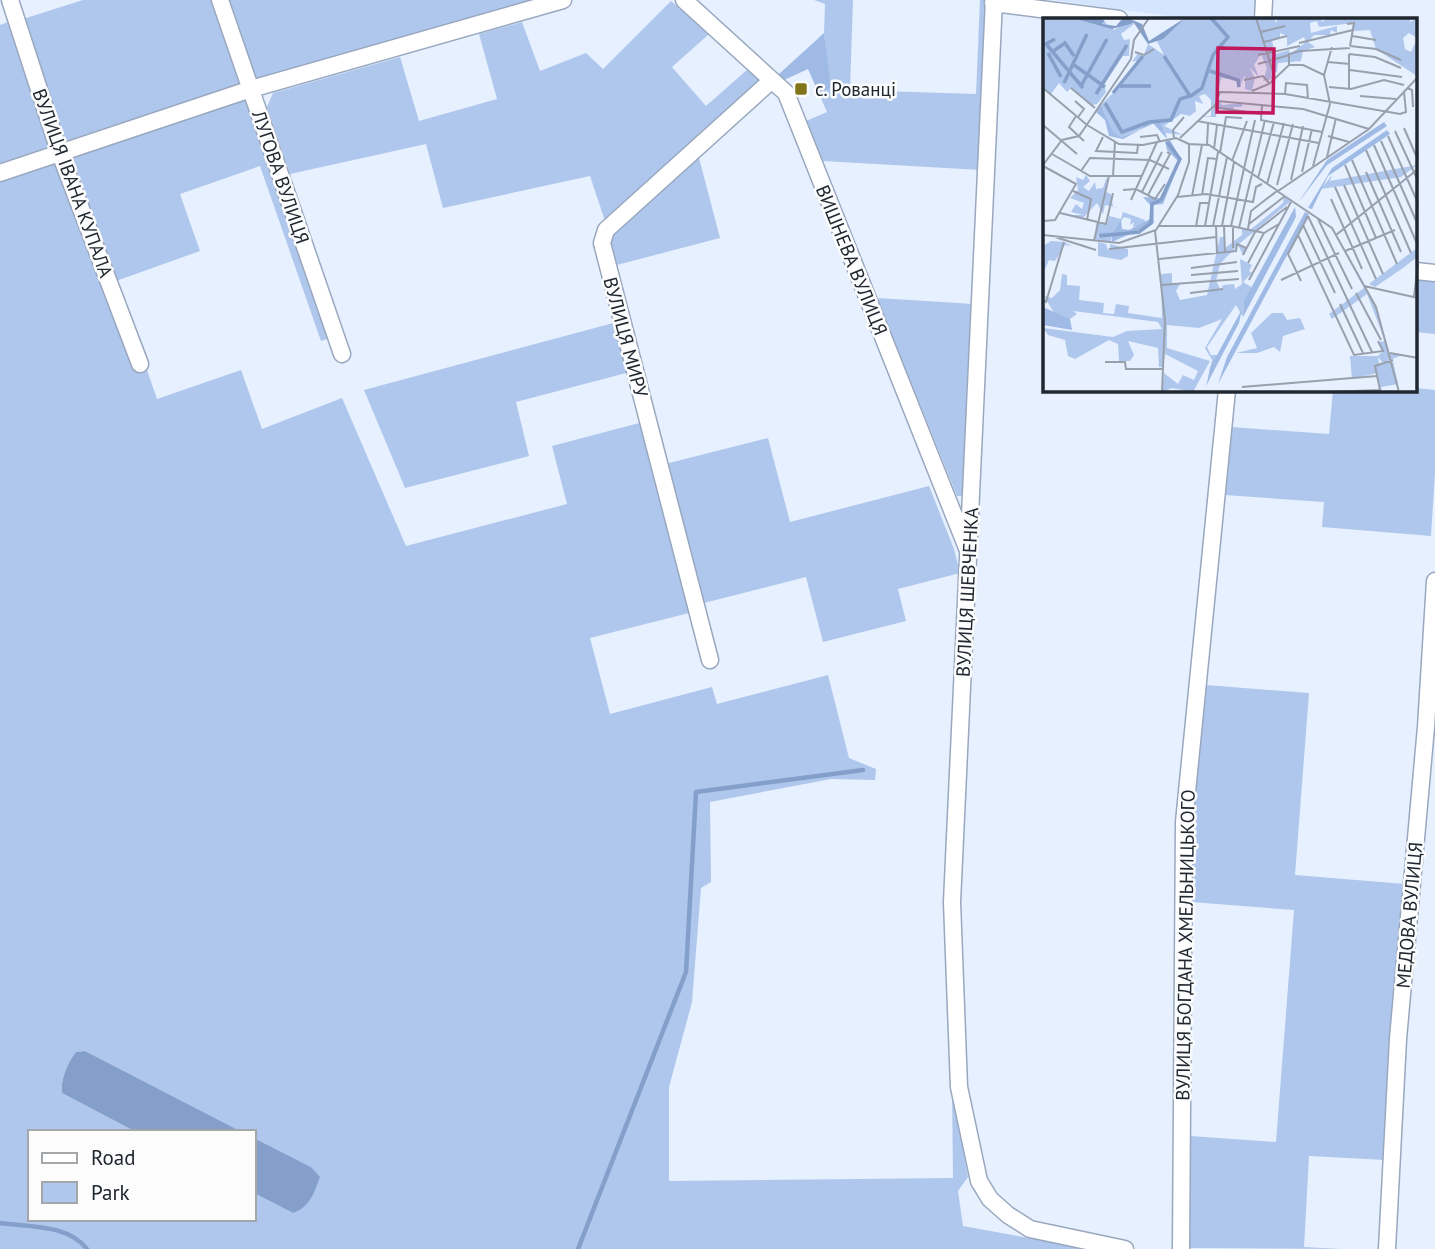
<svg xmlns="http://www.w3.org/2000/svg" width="1435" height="1249" viewBox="0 0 1435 1249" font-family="'PT Sans',sans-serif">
  <rect width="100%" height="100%" fill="#e6f0ff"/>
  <!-- built -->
  <path fill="#d5e5fe" d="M1052,0h203l-2,19h-64z"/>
  <!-- green -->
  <path fill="#afc7ec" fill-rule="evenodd" d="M83,0h131l29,84 -180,59 -40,-124z
    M228,0h312l-284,80z
    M814,0h39l-3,90 126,4 4,-94h8l-7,170 -158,-9 -17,-40 21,-9 -8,-18 11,-7 -6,-54 1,-29z
    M671,1l38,33 -37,33 34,39 42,-37 14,13 -156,142 -16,-48 -147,32 -17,-64 -136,30 -23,-67 6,-14 127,-36 19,64 78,-22 -18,-65 43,-12 18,49 46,-18 17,16z
    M11,21l41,126 -52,18v-140z
    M244,95l86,243 -9,3 -61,-175 -80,28 20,57 -84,30 -44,-125z
    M698,154l22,84 -107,28 -6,-23 4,-10z
    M57,159l80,214 10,-3 10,29 84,-29 21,59 80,-31 64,148 161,-42 -15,-58 91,-24 50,190 -103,26 20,76 102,-27 5,17 111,-29 21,83 27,11 -1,11 -44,-1 -121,23 1,80 -10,6 -9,114 -23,85v94l284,-3 -1,-90 16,89 -10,14 5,35 125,23h-1088v-1069zM85,1051l157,81h12v6l57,29 -18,46 -39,-20v26h-224v-87h106l-74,-39c-2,-13 6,-30 14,-41z
    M1416,278l19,2v54l-19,-2z
    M877,298l97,6 -9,183 -3,9h-5z
    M617,322l13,50 -114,30 13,54 -124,32 -41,-98z
    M1416,388l19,2v82l-4,64 -109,-9 2,-25 -99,-7 6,-68 98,7 4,-44h83z
    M768,438l22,84 139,-36 25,63 6,24 -62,16 8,32 -83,21 -17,-65 -106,27 -35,-140z
    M1206,685l103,8 -14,182 110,9 -20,276 -76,-4 -5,91 37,2 -153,-1 2,-112 86,6 18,-232 -103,-8 1,-80z"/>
  <!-- forest -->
  <path fill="#9ebae5" d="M824,33l7,54 -12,7 -11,-25 -24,11 -5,-6z"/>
  <!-- water -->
  <path fill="#849fca" d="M85,1051l157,81h-106l-74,-39c-2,-13 6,-31 14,-41z
    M254,1138l57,29 9,10c-6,16 -10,30 -27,36l-39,-20z"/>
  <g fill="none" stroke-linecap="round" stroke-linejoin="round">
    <!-- stream -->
    <path stroke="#849fca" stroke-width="4.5" d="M0,1223c29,4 68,1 87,26
      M578,1249l108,-277 10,-180 167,-22"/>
    <defs>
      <path id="minor" d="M10,0l49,151 81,213
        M220,0l122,354
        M684,0l102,93 181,455
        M994,0l-42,902 7,185 20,94 11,18 18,16 22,14 95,20
        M993,3l126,16
        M1263,19l1,-19
        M0,173l251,-84 312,-89
        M1416,271l19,2
        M710,660l-108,-417 4,-13 166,-150
        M1181,1249l3,-427 43,-432
        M1387,1249l11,-210 28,-312 9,-146"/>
    </defs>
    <!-- minor casing -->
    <use href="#minor" stroke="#99a8bf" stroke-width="19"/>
    <!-- minor -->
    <use href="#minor" stroke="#fff" stroke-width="16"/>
  </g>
  <!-- markers -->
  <rect fill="#807519" stroke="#fcfcfc" stroke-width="2.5" x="794" y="82" width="14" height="14" rx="3.5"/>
  <g text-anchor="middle" stroke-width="5" stroke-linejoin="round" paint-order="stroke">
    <!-- poi labels -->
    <g font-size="19" fill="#212730" stroke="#fcfcfc" text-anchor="start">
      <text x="815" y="96">с. Рованці</text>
    </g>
    <!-- street labels -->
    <g font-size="19" fill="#212730" stroke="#fcfcfc">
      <text transform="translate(281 177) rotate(71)" y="7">ЛУГОВА ВУЛИЦЯ</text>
      <text transform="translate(73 183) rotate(70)" y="7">ВУЛИЦЯ ІВАНА КУПАЛА</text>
      <text transform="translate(852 260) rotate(68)" y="7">ВИШНЕВА ВУЛИЦЯ</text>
      <text transform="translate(626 337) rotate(75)" y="7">ВУЛИЦЯ МИРУ</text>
      <text transform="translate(967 592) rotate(-87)" y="7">ВУЛИЦЯ ШЕВЧЕНКА</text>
      <text transform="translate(1409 915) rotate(-85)" y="7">МЕДОВА ВУЛИЦЯ</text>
      <text transform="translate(1185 945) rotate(-89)" y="7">ВУЛИЦЯ БОГДАНА ХМЕЛЬНИЦЬКОГО</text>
    </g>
  </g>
  <!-- overview -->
  <g transform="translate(1043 18)">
    <rect width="374" height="374" fill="#e6f0ff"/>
    <path d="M0,0h57l14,12 13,-7 7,1 -13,10 3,6 6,-1 -1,17h-6l-19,28 2,8 -9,12 -5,1 -21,-17 -4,4 -8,-9 -8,11 -8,-6zM142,0h89l2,5 2,-5h43l1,4 5,-4h83v4l7,-4v20l-8,-5 -6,5 2,11 6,3 6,-13v37l-41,-27 -6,-19 -17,1 1,-8 -35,4 -2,-6 -7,2 1,10 26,-7v7l-6,-3 -1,5h-16l-6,7 7,5 -12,4 -2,10 -23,2 -1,9 -6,1 2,6 -10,2 4,-13 -6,-14 -7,11 5,12 -10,-10 6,11 -3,13 -7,-2v-14l-6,13 -2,-8 -16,-2 -4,19 5,8 20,-2v4h-8l-1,4 -16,-4 -1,10h-14l9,-1v-16l-6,-6 -6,2 4,8 -8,-3 1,10 -6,5 -9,-2 -17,12 19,9 -17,-2 1,6 -7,-18 -38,16 -8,-4 -13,-28 24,-24 15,-21 -8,2 6,-9 5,4 5,-13 16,11 -7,-14zM237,15l7,3v10l17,-9 2,5 -16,12 -1,-4 -14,4 -3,-14 8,-2zM374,147l-16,12 -80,12 11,-14 -2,6zM43,157l4,6 -7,6 6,4 6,-9 1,7 7,-1 4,-12 -1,16 5,2 2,13 7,1 -15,-3 -2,9 -6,-11 -14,15 -13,-3h13l-12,-3 5,-8 6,5 2,-6 -14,-5 8,-8 -2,-13 7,3zM241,179l7,4 -52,43 7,4 -3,7 -5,-10 -18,19 -4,17 5,9 2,-5 11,-1 1,5 7,-5 -2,-25 12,6 -3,6 3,2 -9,9 10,6 -9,14 -1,15 -7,-12 -29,42 4,8h8l-13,32 6,-27 -7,-12 17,-29 -23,9 -32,-3v23l43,13 -17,31 -21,-4 -10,4 2,-19 14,11 5,-9 11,5 4,-9 -33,-17 -2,13h-4l-1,-19 -30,-7 6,14 -4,6h-11l-1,-17 -9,-4 -34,19 -7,-3 -3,-16 -17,-5 -5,-7 70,9 14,-6 35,-2 -4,-7 -61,-8 -24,-3 4,3 -7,5 -14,-3 -12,-20 8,2 8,-8 2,-16 5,1v10l13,1 -1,14 25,3 -1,10 11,1 2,-10 13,2 -1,7 34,5 -1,-44 11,-1v12l8,-1 -4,7 4,9 27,-5 13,-58h4l1,11 17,-13v-7l8,2 33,-27zM80,194l22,8 -1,4 -11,3 1,-5 -4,3 1,-6 -7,-2 -11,15 -14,2 -1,4 14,-3 -1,7 -16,-2 1,-17 11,2 2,-9 12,3zM12,220l17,8 -7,-1 -10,16 -6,-1 -6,14v-28l8,-5 13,1zM55,224l8,2 2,6 6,-4 -4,2v-4l18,5v7l-7,4 -23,-4zM374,230v9l-14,11 -28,19 -6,-3zM301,233l32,57 14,46 12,1 -19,8 -5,-6 1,7 14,-3 5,23 -17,3 1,5h-15l13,-2 -3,-17 -25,6 -2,-23h28l5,-5 -4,-9 6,-1 -18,-47 -35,25 -3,-5 35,-26zM229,295h11l4,7 13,-2 5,11 -22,7 -3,16 -6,-5 -17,6h-21l21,-5 -6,-15z" fill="#afc7ec" fill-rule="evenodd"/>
    <path d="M58,87l13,28 8,4 20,-8 5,-8h13l7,18 -14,-16 -30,16 -14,-3 -4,-16 -9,-8zM341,104l3,4 -60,39 -29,38 29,-43zM344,112l3,4 -62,42 -16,33 -4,-1 24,-40zM127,122l11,19 -18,45 -10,1 1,18 -42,19v-7l-12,3 -1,-5 14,-1 8,-12 1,9 7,1 21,-11 1,-13 -8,-9 17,1 18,-37 -11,-11 -2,-9zM252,189l1,10 -53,100 1,-16zM262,194l4,2 -91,170 9,-27zM0,289l27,12 2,11 -29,-5zM199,291l-3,14 -32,61 3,-16z" fill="#9ebae5"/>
    <path d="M30,0h27l5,3 -4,3 15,2 7,-8 7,1 12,5 7,17 36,-23 -22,21 -15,5 -14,-21 -22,6z" fill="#849fca"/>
    <path fill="none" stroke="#849fca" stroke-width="3.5" d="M12,21l-9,5 37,44M9,34l13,-9 9,13M5,35l13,24M31,47l31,22M167,53l28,9 1,7M21,65l23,-49M38,68l26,-47M77,68h31M70,75l30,-37M53,76l31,-49M148,78l11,-8 11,-33 15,-18 -17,-19M62,85l17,29 27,-10 22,-2 9,-21 10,-3 -26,-40M56,218l40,-4 12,-9 1,-19 9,-4 19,-41 -13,-17"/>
    <path fill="none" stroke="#97a0ac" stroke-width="2" d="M213,0l19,60M304,6l7,-1 -4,23M218,14l24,-6M309,18l24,4M221,24l23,-6M256,25l54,-13M307,28l26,3 25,11M92,34l9,3 10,-6M306,36l26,3 26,11M306,36v35M215,37l42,-9M285,44l22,2M215,46l31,-9M246,47v-11l11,-3 50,-3M307,52l52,7M281,57l8,-28M201,62l19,-4 7,8M286,69l22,2 33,-9 20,5M0,70l44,37 32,19 24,1 33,-7 13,6M28,70l24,20M364,70l5,2 1,17M209,73l17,-7 20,-19h14l21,10 6,29 -17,62M242,76l1,-11 21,2 1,14M317,78l36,3M32,83l9,8 -6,8M174,83l86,8 66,20M219,87l-1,15 61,12M170,89l48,7M33,98l-7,11 15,14M154,103l122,22M0,107l34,29M361,110l14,32M352,113l23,50M285,118l21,6M345,118l30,67M60,119l-7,14 41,2 1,-8M97,119l17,-2 3,7M131,120l-1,-8 11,-13M137,120l35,-33 5,-13 65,2 115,20 6,-2 -2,-20M338,123l37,84M164,127l1,-21M331,127l44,101M171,131l3,-24M323,132l45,103M177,135l6,-36 16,1M9,136l38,22h51M284,139l9,-39M309,142l45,104M189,143l15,-40M0,147l19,-25 17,-4 7,-10 45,-67 3,-19 15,-22M302,147l31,73M0,148l33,18 -21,36 -12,1M38,153l9,-13 60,2 19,9M259,154l10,-43M323,154l35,80M70,158l2,-34M215,160l16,-56M248,162l12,-54M224,166l17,-61M234,167l16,-61M301,167l39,89M292,169l41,92M80,172l13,-1 19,10 10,-15M30,173l18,8 -4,21M234,173l55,37 44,79 23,85M99,174l20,-40M105,177l22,-41 -3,-2M159,177l6,-37 9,1M149,178l10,-51M134,179l29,-3 47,8 3,-15 6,-3M288,181l31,70M88,182l26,-58M17,195l46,11 7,-31M265,198l64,136M275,201l34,70M206,206l36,-28M260,207l32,68M116,208h72l33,7 15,-9M162,208l13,-74M170,208l14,-69M173,208l1,28M179,208l12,-64M181,208l1,27M188,208l24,-106M190,208v22M153,209l4,-24h9M196,210l26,-108M205,211l3,-18 26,-20M112,213l10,89 -3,72M0,217l76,8 37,-13 22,-35 11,-33v-18l20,1 69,46 91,-62 49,-52M255,217l56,120 29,-4 -5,-10M293,217l82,-66M12,219l41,13M51,223l15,-65M66,231l107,-12M302,233l50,-21M200,237l12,-23 32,-25M116,241l77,-8 1,-7 9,4M205,245l16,-30M148,250l46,-6M148,257l47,-4M206,262l43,-80M238,262l58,-27M258,263l-13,-27 20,-38M118,267l78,-6M321,268l54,12M147,275l33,-4M313,275l25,47M371,279l4,-33M0,282l3,2 18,-60M297,286l23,49M347,335l28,5M62,344h20l1,7h37M199,369l135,-11M284,374l53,-2 -5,-24 18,-6"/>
    <path fill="#c2185b" fill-opacity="0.15" stroke="#c2185b" stroke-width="3.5" d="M175,30l56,1 -1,64 -56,-1z"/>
    <rect width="374" height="374" fill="none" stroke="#212730" stroke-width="3.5"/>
  </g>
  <!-- legend -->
  <rect x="28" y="1130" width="228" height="91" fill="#fcfcfc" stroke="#a4a7aa" stroke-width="2"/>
  <rect x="42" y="1153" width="35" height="10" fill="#ffffff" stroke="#a4a7aa" stroke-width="2"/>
  <text x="91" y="1165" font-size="21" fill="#212730">Road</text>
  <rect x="42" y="1182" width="35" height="21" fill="#afc7ec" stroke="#a4a7aa" stroke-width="2"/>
  <text x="91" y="1200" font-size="21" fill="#212730">Park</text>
</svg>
